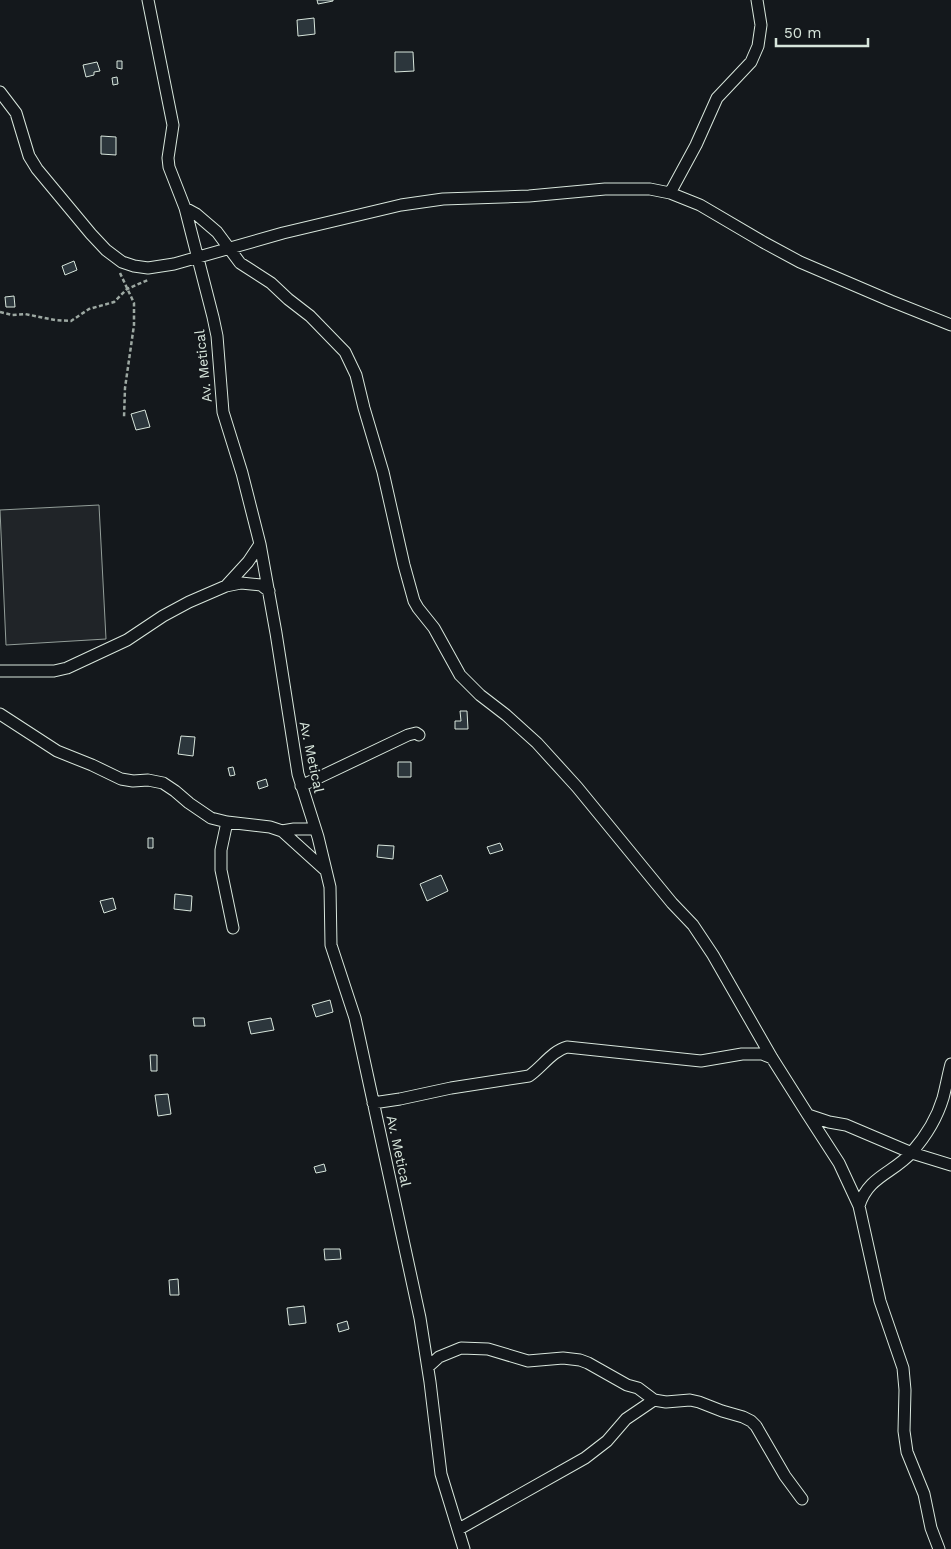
<svg xmlns="http://www.w3.org/2000/svg" width="951" height="1549" viewBox="0 0 951 1549" font-family="'Work Sans',sans-serif">
  <rect width="100%" height="100%" fill="#14181c"/>
  <!-- green -->
  <path fill="#202428" stroke="#939e99" d="M99,505l7,134 -100,6 -6,-135z"/>
  <!-- building -->
  <path fill="#2c363c" stroke="#d8e6dc" d="M317,0h16v1l-15,3z
    M314,18l1,16 -17,2 -1,-16z
    M395,52h18l1,19 -19,1z
    M117,61h5v8l-5,-1z
    M97,62l3,9 -6,1v3l-8,2 -3,-12z
    M117,77l1,7 -5,1 -1,-7z
    M101,136l15,1v18l-15,-1z
    M74,261l3,9 -12,5 -3,-9z
    M14,296l1,11h-9l-1,-10z
    M145,410l5,17 -14,3 -5,-16z
    M460,711h7l1,18h-13v-8h6z
    M181,736l14,1 -2,19 -15,-2z
    M398,762h13v15h-13z
    M233,767l2,8 -5,1 -2,-8z
    M266,779l2,7 -9,3 -2,-7z
    M148,838h5v10h-5z
    M500,843l3,7 -13,4 -3,-7z
    M378,845l16,1 -1,13 -16,-2z
    M441,875l7,16 -21,10 -7,-17z
    M175,894l17,2 -1,15 -17,-2z
    M113,898l3,11 -12,4 -4,-12z
    M330,1000l3,12 -17,5 -4,-12z
    M193,1018h11l1,8h-11z
    M271,1018l3,12 -23,4 -3,-12z
    M150,1055h7v16h-6z
    M168,1094l3,20 -13,2 -3,-21z
    M324,1164l2,7 -10,2 -2,-6z
    M324,1249h16l1,10 -16,1z
    M178,1279l1,16h-9l-1,-15z
    M304,1306l2,17 -17,2 -2,-17z
    M347,1321l2,8 -10,3 -2,-8z"/>
  <g fill="none" stroke-linecap="round" stroke-linejoin="round">
    <defs>
      <path id="street" d="M148,0l25,125 -5,33 1,9 16,41 28,109 4,19 6,76 19,61 18,71 16,89 22,141 20,63 12,50 1,58 24,73 65,300 10,64 11,92 23,75
        M0,92l16,21 13,43 8,13 54,65 15,16 16,12 12,4 14,2 26,-4 109,-31 118,-28 42,-6 86,-3 76,-7h45l20,4 30,12 63,37 37,20 91,39 60,24
        M670,193l26,-48 21,-47 34,-36 7,-16 3,-21 -4,-25
        M185,208l11,6 21,18 23,31 31,20 17,16 22,17 35,36 11,23 8,33 19,64 21,93 10,36 4,7 16,20 26,47 20,20 26,20 31,28 40,44 95,116 21,22 20,30 59,103 36,57 21,7 17,3 66,28 39,12
        M226,586l22,-24 12,-18
        M0,671h54l13,-3 60,-28 36,-24 26,-14 37,-16 15,-3 20,2 8,6
        M0,714l57,37 35,14 29,14 12,2 15,-1 15,3 12,8 14,12 22,15 16,4 43,5 12,4 42,38
        M301,786l107,-51 8,-2 3,2
        M227,822l-6,28v20l12,58
        M282,831l12,-2h21
        M373,1103l27,-4 51,-11 78,-12c13,-9 23,-25 38,-29l134,14 41,-7h20l10,4
        M808,1115l31,48 20,43 21,95 23,67 2,22 -1,41 3,21 17,42 7,34 8,21
        M859,1206c9,-30 35,-33 53,-54 14,-16 25,-34 31,-54 3,-11 5,-23 8,-34
        M428,1367l11,-10 22,-9 27,1 40,12 35,-3 17,2 8,3 39,22 11,3 16,12 12,2 24,-2 9,2 23,9 21,6 8,4 5,5 29,50 17,23
        M459,1529l126,-71 22,-17 19,-22 28,-19"/>
    </defs>
    <!-- street casing -->
    <use href="#street" stroke="#d8e6dc" stroke-width="13"/>
    <!-- path -->
    <path stroke="#9da8a2" stroke-width="2.5" stroke-dasharray="4 2.5" stroke-linecap="butt" d="M120,273l14,30v22l-9,63 -1,30
      M0,312l12,3 13,-1 30,6 16,1 18,-12 25,-7 13,-13 21,-9"/>
    <!-- street -->
    <use href="#street" stroke="#14181c" stroke-width="11"/>
  </g>
  <g text-anchor="middle" stroke-width="4" stroke-linejoin="round" paint-order="stroke">
    <!-- street labels -->
    <g font-size="14" fill="#d8e6dc" stroke="#14181c">
      <text transform="translate(203 366) rotate(-96)" y="5">Av. Metical</text>
      <text transform="translate(312 757) rotate(78)" y="5">Av. Metical</text>
      <text transform="translate(399 1151) rotate(78)" y="5">Av. Metical</text>
    </g>
  </g>
  <!-- scale -->
  <path d="M776 38v8h92v-8" fill="none" stroke="#d8e6dc" stroke-width="2.5"/>
  <text x="784" y="38" font-size="15" fill="#d8e6dc" stroke="#14181c" stroke-width="4" paint-order="stroke">50 m</text>
</svg>
